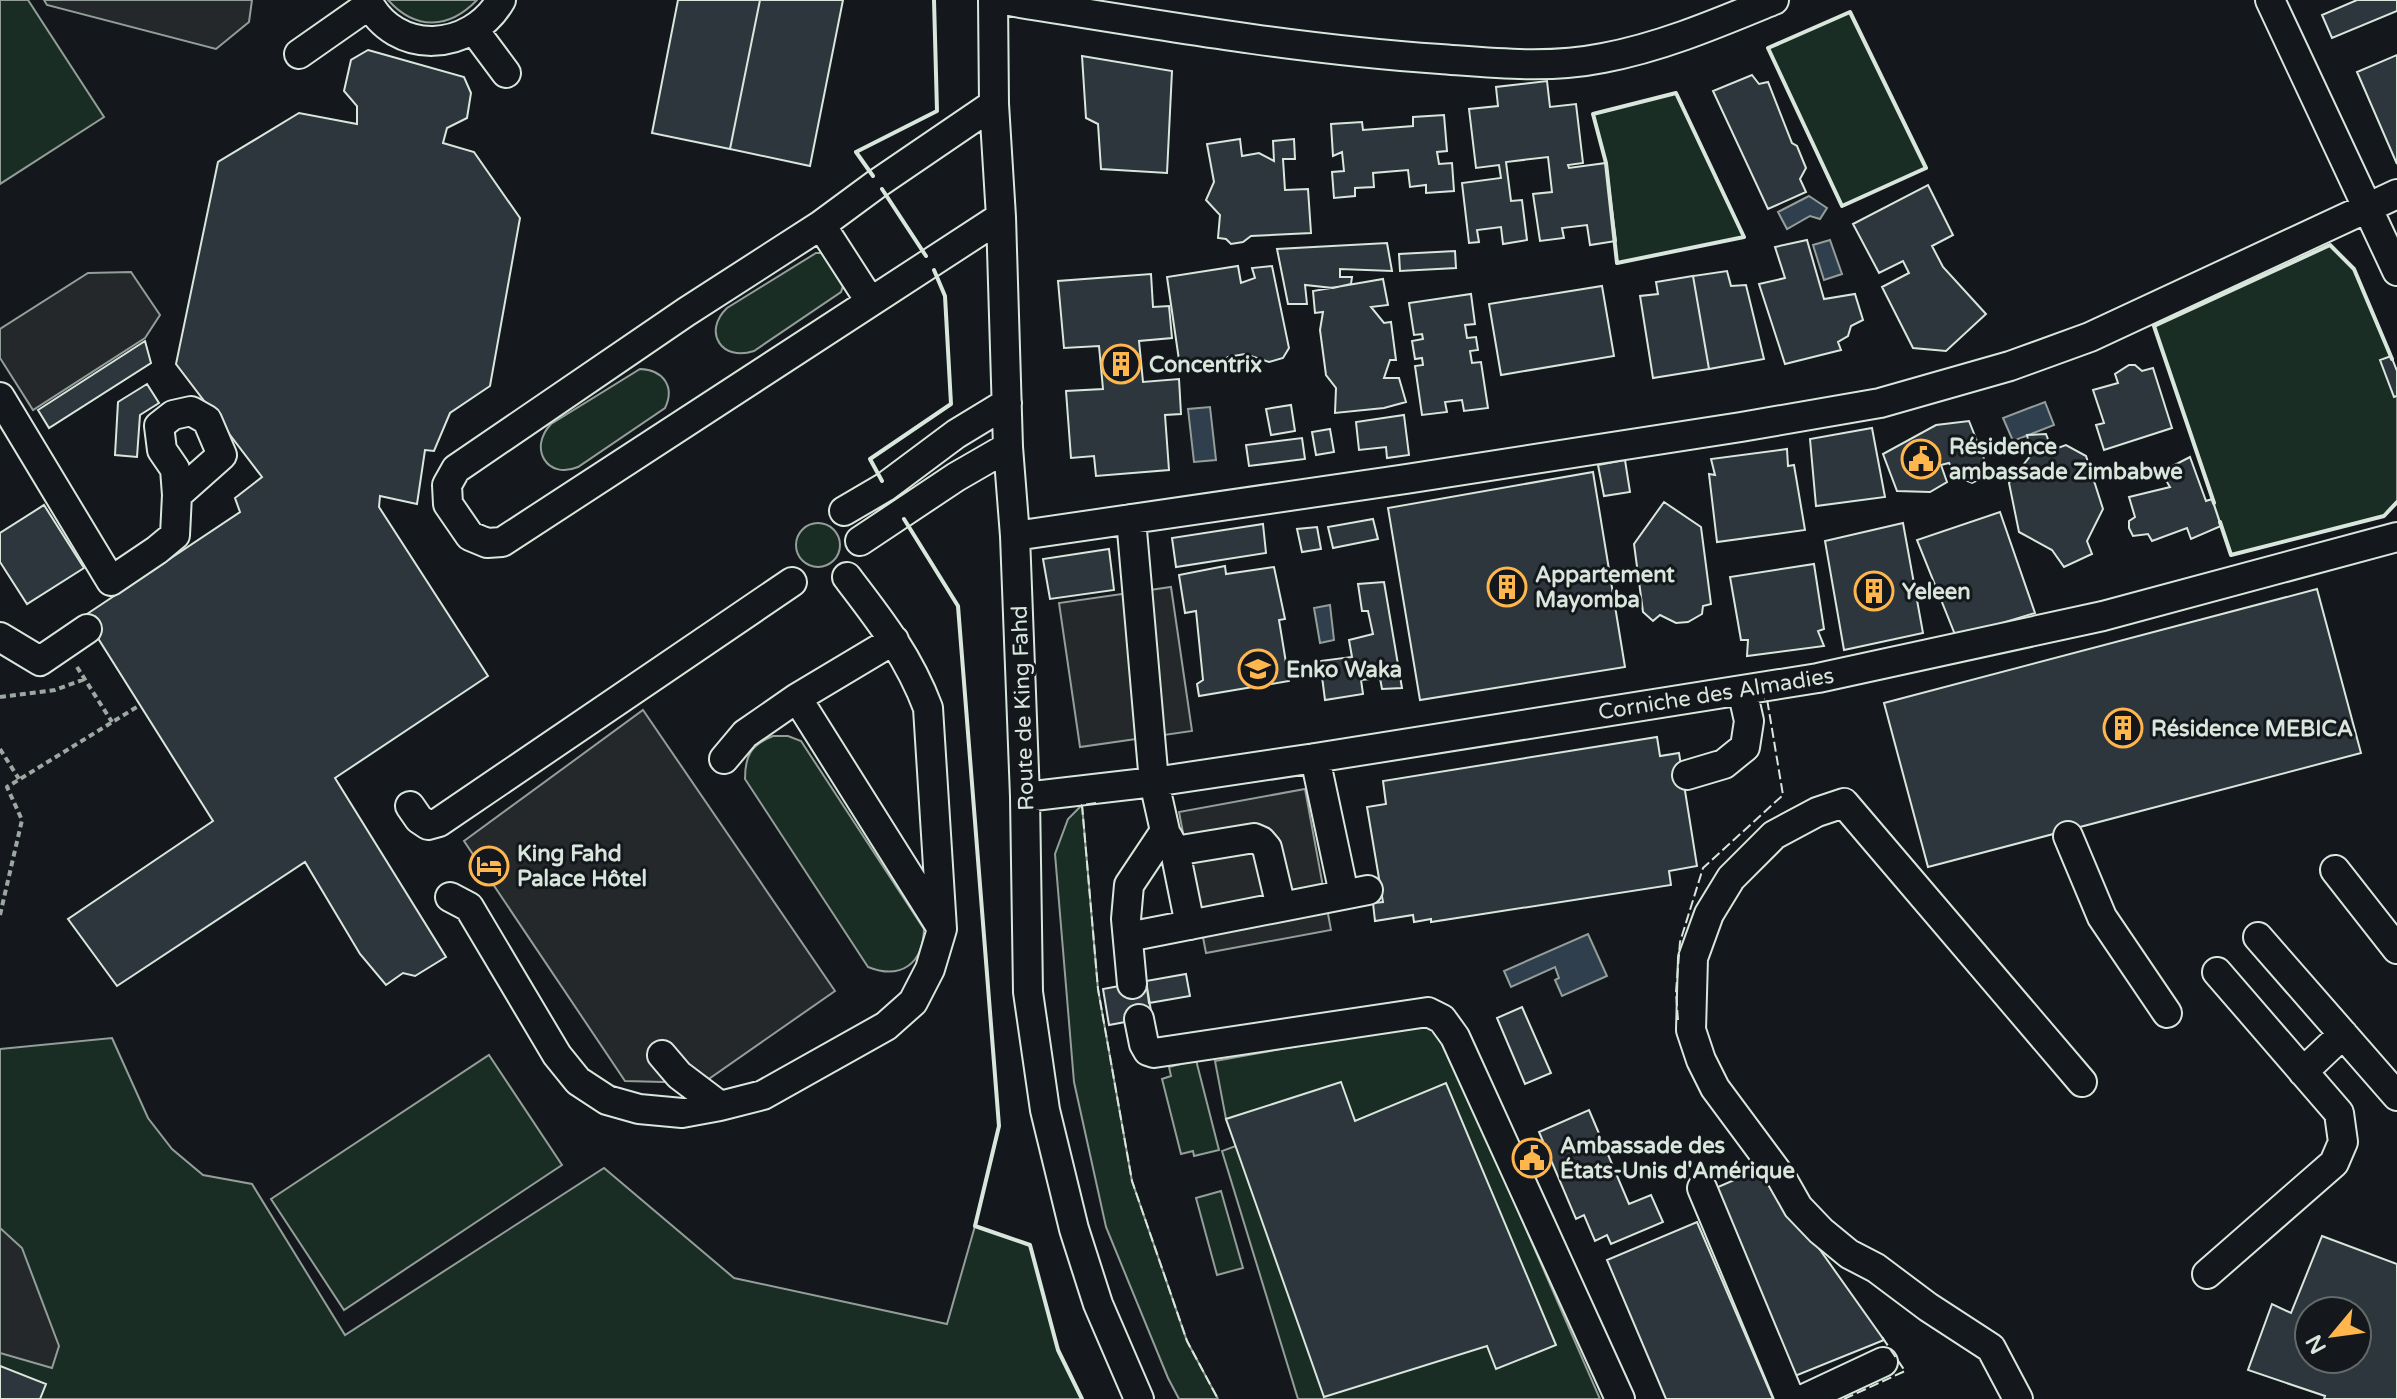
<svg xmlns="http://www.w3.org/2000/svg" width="2397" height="1399" viewBox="0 0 2397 1399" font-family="'Varela Round',sans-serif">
  <rect width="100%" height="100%" fill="#14181c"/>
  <!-- green -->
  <path fill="#1a2d24" stroke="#939e99" stroke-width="2" d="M0,0h28l76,117 -104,67z
    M388,0h89c-28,29 -61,31 -89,0z
    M1850,12l76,156 -84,38 -74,-158z
    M1676,93l68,144 -127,26 -11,-100 -13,-49z
    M2330,245l24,24 43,102v131l-13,14 -153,39 -77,-229z
    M816,253h10l18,30 -3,9 -87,59c-32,11 -52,-19 -27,-43z
    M640,369c24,1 35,18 25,39l-87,59c-31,13 -50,-19 -27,-43z
    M796 545a22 22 0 1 1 44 0a22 22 0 1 1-44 0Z
    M773,736h15l13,5 123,188c-1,35 -23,51 -56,38l-123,-188c0,-24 6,-34 28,-43z
    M1082,805l16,184 34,192 55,160 31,58h-39l-11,-21 -62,-151 -32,-145 -19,-228 13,-35z
    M1420,1024l15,4 6,6 159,365h-302l-76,-248 14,-5 -10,-27 -11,-58z
    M112,1038l36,80 24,31 31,26 49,9 93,151 259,-167 130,110 213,46 28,-98 55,19 28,105 24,49h-1082v-350z
    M489,1055l73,110 -218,145 -73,-111z
    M1196,1060l23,90 -25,6 -1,-5 -12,3 -19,-75 9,-3 -2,-9z
    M1221,1191l22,77 -26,7 -21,-77z"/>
  <!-- parking -->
  <path fill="#24282b" stroke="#939e99" stroke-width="2" d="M44,0h208l-3,22 -33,27 -169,-44z
    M131,272l29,43 -15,23 -112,72 -33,-52v-29l88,-56z
    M1171,587l21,144 -112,16 -21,-144z
    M643,710l192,281 -132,92 -78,-2 -161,-240z
    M1305,789l26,141 -125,23 -27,-141z
    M0,1228l22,20 37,98 -7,22 -52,-15z"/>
  <!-- water -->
  <path fill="#2f3f4d" stroke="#939e99" stroke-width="2" d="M1809,196l18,12 -7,11 -10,-3 -23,13 -9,-17z
    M1830,240l12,34 -18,6 -11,-35z
    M2045,402l9,23 -41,16 -10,-23z
    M1210,407l6,53 -22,2 -6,-53z
    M1330,605l4,35 -14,3 -6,-35z
    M1588,934l19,42 -45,20 -7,-16 4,-2 -4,-11 -44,20 -7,-16z"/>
  <!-- building -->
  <path fill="#2c363c" stroke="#d8e6dc" stroke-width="2" fill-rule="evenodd" d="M678,0h82l-30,149 -78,-16z
    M760,0h83l-33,166 -80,-17z
    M2357,0h40v11l-65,27 -10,-23z
    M368,50l96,27 7,16 -4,25 -20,10 -4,15 31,9 46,66 -30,168 -40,27 -16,38 -9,-1 -8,54 -37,-8 -1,11 109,169 -153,102 111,179 -31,19 -12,-3 -17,12 -26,-31 -55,-92 -188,124 -49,-67 145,-98 -129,-205 156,-104 -5,-14 27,-21 -86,-113 42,-202 81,-49 58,11v-18l-13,-15 7,-31z
    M2397,55v109l-40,-92z
    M1082,56l90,15 -5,102 -66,-4 -3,-45 -12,-6z
    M1752,75l7,9 9,-2 24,61 5,3 9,22 -6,11 6,13 -38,17 -55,-118z
    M1547,81l3,26 26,-3 7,59 -15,2 1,3 37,-5 10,78 -26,4 -3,-20 -25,3 2,10 -24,3 -7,-47 19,-2 -4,-35 -42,5 5,39 11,-1 5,40 -24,4 -2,-17 -24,3 2,12 -10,1 -7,-60 39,-5 -2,-13 -23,3 -7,-59 29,-3 -2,-19z
    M1444,115l3,36 -10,1 2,12 13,-1 2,28 -28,2v-8l-16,2 -2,-17 -35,3 1,14 -19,1v8l-21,2 -2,-26 12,-1 -2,-19 -9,4 -2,-32 31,-2 1,8 50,-4v-9z
    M1240,139l2,17 17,-3 15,8 -1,-20 21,-2 1,20h-12l2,31 23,-1 3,44 -60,3 -8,6 -12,2 -5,-5 -8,-1 2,-23 -14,-15 8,-18 -7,-38z
    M1928,185l25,50 -21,11 11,21 43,47 -40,37 -33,-3 -31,-61 27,-14 -6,-12 -24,12 -26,-49z
    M1807,240l17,59 31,-5 8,26 -12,6 -3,10 -10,6 3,8 -56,14 -26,-80 26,-6 -10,-31z
    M1387,243l5,28 -52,-2v8h12l-1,7 -18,4 -28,-3 2,19h-19l-11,-55z
    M1455,251l1,17 -56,3 -1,-17z
    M1238,266l3,17 14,-5 -3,-10 20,-2 17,82 -6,10 -14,4 -24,-8 -17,3 -10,8 -12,5 -13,-2 -14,-8 -12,-83z
    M1727,271l4,15 15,-1 18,74 -55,10 -16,-93z
    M1151,274l2,33 16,-1 3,32 -33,3 4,41 36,-3 2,35 -16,1 4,55 -73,6 -2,-20 -23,2 -5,-67 37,-2 -4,-43 -35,2 -6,-67z
    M1693,276l16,93 -56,9 -13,-82 18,-2 -2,-12z
    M1383,279l5,26 -17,2 13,16 7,-1 5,38h-6l-6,18h15l7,24 -22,6 -49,5 1,-25 -10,-13 -6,-45 3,-18 -8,1 -2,-22z
    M1602,286l12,70 -113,19 -12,-71z
    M1471,294l4,30 -10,1 2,13 9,-1 2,13 -8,1 2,12 9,-1 7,46 -24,3 -2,-11 -17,2 2,10 -25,3 -7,-49 8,-1 -1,-7 -7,1 -3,-18 11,-2 -1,-5 -8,1 -5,-32z
    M145,341l6,22 -102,65 -11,-18z
    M2391,356l6,15v25l-3,1 -14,-37z
    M2129,365h6l7,6 11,-3 19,60 -68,22 -8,-25 8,-2 -11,-33 25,-7 -3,-9z
    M147,384l12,19 -19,12 -3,42 -22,-2 3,-53z
    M1291,405l4,26 -24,4 -5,-26z
    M1404,415l5,40 -22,3 -1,-11 -27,3 -3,-28z
    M1969,421l21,53 -18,9 -16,-7 -7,-13 -8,2 6,17 -17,10 -33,-1 -14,-37 53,-29z
    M1872,428l13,69 -69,9 -6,-67z
    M1330,429l4,23 -18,3 -4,-23z
    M2046,434l6,16 14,-5 20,11 17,53 -16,32 5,13 -28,13 -12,-17 -33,-18 -10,-49 22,-28 -4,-20z
    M1302,438l3,21 -56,7 -3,-21z
    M1787,449l1,17 6,-1 11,65 -88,12 -8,-68 6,1 -4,-16z
    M2190,457l16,44 6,-2 9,27 -30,13 -4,-11 -35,13 -4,-7 -15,2 -4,-8v-7l6,-4 -6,-20 41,-10 -9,-15z
    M1625,460l5,32 -26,4 -6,-31z
    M1593,472l32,195 -205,33 -32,-192z
    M1664,502l37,25 10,77 -8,2 -1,8 -14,8 -12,1 -16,-8 -7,6 -10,-9 -9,-68z
    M44,505l40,63 -57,36 -27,-42v-29z
    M2000,512l35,101 -79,24 -39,-97z
    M1373,519l5,20 -45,9 -5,-21z
    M1903,523l20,110 -79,17 -19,-109z
    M1263,524l3,29 -90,14 -4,-29z
    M1317,527l4,22 -19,3 -5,-23z
    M1109,549l5,41 -64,9 -7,-40z
    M1814,564l10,65 -6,2 6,15 -77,10 1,-16h-7l-11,-63z
    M1225,566l1,8 48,-7 11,52 -6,1 10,61 -90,15 -2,-12 6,-4 -7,-69 -11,2 -6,-38z
    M1384,582l18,106 -20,1 -2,-11 -19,2 2,14 -38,6 -5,-39 32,-4 -3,-17 24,-6 -5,-23h-6l-4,-27z
    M2317,589l44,164 -433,114 -44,-164z
    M1657,737l3,19 19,-3 18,113 -28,5 2,14 -240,37v-3l-17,3 -1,-7 -38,6 -2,-18 10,-1 -16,-95 19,-3 -3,-23z
    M1186,974l4,22 -41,7 -3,-22z
    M1146,981l6,36 -43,8 -6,-36z
    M1522,1007l29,66 -26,11 -28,-66z
    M1341,1082l14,39 91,-38 110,262 -60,24 -9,-23 -163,51 -98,-278z
    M1589,1110l40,94 22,-9 12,27 -52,22 -4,-9 -12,6 -11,-26 -8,4 -37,-87z
    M1762,1168l122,172 -94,38 -79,-188z
    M1697,1222l76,177h-107l-59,-139z
    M2322,1236l75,28v135h-73l1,-3 -77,-26 24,-66 19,9zM2309,1311h48v48h-48z
    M0,1366l46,18 -6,15h-40z"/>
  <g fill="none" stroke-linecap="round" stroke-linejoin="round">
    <defs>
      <path id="minor" d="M367,0c28,57 104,52 134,0
        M993,0l1,104 7,113 7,230 7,89 10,261 3,195 17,118 29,119 24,75 41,95
        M1002,0c145,23 291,49 438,59 54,4 108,10 163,-1 59,-11 115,-35 171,-58
        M2270,0l127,271
        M474,30l32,43
        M299,54l70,-49
        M994,104l-116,79 -57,42 -135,87 -230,157 -9,16 1,19 22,32 17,7 15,-1 499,-325
        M821,225l49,76
        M0,397l111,184 46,-31 18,-15 2,-40 -2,-26 -13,-19 -3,-24 14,-11 18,-4 16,9 15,35 -45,40
        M844,511l41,-24 71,-53 51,-31
        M1131,519l23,263 11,49 -36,54 -3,34 6,65
        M1015,536l391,-57 335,-52 139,-24 130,-37 80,-29 307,-143
        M860,541l96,-64 52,-30
        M0,637l40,24 47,-32
        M797,698l144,229
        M1315,758l29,136
        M724,759l21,-25 52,-36 97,-58
        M1687,775l37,-11 21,-17 4,-26 -7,-31
        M1025,797l129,-15 161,-24 503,-80 285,-62 294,-79
        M410,806l9,13 9,6 11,-3 353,-240
        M2068,836l34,81 65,96
        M1168,837l7,14 15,74
        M1175,851l79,-13 7,3 6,7 14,59
        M2335,870l62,79
        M450,897l19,10 88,148 21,26 29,19 32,9 43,4 38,-7
        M1128,937l240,-47
        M2258,937l139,159
        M1139,1019l5,25 4,7 6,2 274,-41 14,7 13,18 165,362
        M662,1055l17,20 41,31 43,-11 123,-69 27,-24 17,-33 12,-40 -14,-221c-19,-51 -48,-88 -81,-131
        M2303,1072l40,-38
        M1702,1188l88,211
        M2207,1274l127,-111 9,-21 -4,-29 -122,-141
        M1804,1399l79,-37
        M2018,1399l-27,-51 -63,-41 -52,-39 -27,-14 -28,-23 -23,-24 -17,-30 -66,-89 -14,-28 -10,-30 2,-72 16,-44 22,-36 43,-43 43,-23 27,-9 238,279"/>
    </defs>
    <!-- minor casing -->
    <use href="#minor" stroke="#d8e6dc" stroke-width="32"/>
    <!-- path -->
    <path stroke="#9da8a2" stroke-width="4" stroke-dasharray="6 4" stroke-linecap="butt" d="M77,667l35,55
      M0,697l55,-7 30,-11
      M0,749l19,30
      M0,915l22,-95 -15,-33 133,-82"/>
    <!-- minor -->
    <use href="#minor" stroke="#14181c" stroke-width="28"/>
    <!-- fence -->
    <path stroke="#d8e6dc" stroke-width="2" stroke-dasharray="10 4" stroke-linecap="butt" d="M1096,803l-14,2 16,184 34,192 55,160 31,58
      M1678,1020l-2,-28 4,-50 23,-74 80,-73 -16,-96h-3
      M1844,1399l61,-28 -23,-34"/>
    <!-- wall -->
    <path stroke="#d8e6dc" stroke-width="4" d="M1850,12l76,156 -84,38 -74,-158z
      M1676,93l68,144 -127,26 -11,-100 -13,-49z
      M873,176l-17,-24 81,-41 -3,-111
      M882,189l44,67
      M882,481l-12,-22 81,-55 -6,-108 -11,-26
      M2214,503l-60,-177 176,-81 24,24 38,90
      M904,519l54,87 41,520 -24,100 55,19 28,105 24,49
      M2220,522l11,33 153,-39 13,-14"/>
  </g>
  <!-- icons -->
  <defs>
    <symbol id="building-ring" viewBox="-11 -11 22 22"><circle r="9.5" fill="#14181c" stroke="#ffb74d" stroke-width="1.5"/><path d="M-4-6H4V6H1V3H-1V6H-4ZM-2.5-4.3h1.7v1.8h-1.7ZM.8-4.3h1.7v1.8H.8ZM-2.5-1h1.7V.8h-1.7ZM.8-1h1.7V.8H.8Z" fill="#ffb74d"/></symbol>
    <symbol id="civic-ring" viewBox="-11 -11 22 22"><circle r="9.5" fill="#14181c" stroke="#ffb74d" stroke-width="1.5"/><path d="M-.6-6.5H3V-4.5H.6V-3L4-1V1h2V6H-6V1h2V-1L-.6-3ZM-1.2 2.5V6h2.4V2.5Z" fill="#ffb74d"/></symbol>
    <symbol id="school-ring" viewBox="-11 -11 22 22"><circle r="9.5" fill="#14181c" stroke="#ffb74d" stroke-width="1.5"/><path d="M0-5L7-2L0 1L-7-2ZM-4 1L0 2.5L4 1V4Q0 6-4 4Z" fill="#ffb74d"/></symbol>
    <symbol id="hotel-ring" viewBox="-11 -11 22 22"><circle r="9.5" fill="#14181c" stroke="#ffb74d" stroke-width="1.5"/><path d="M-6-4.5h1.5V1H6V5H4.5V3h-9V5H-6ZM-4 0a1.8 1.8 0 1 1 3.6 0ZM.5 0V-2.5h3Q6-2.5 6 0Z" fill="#ffb74d"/></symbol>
  </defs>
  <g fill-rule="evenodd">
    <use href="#building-ring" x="1099" y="342" width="44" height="44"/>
    <use href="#civic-ring" x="1899" y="437" width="44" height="44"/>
    <use href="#building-ring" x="1485" y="565" width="44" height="44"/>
    <use href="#building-ring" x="1852" y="569" width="44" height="44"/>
    <use href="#school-ring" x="1236" y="647" width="44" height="44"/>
    <use href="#building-ring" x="2101" y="706" width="44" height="44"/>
    <use href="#hotel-ring" x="467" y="844" width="44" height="44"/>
    <use href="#civic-ring" x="1510" y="1136" width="44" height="44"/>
  </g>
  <g text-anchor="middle" stroke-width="6" stroke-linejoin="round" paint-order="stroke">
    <!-- poi labels -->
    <g font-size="22" font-weight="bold" fill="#d8e6dc" stroke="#14181c" text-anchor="start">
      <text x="1149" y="372">Concentrix</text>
      <text x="1949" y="454">Résidence<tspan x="1949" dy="25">ambassade Zimbabwe</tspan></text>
      <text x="1535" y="582">Appartement<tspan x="1535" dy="25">Mayomba</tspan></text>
      <text x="1902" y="599">Yeleen</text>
      <text x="1286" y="677">Enko Waka</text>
      <text x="2151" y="736">Résidence MEBICA</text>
      <text x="517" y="861">King Fahd<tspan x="517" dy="25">Palace Hôtel</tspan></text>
      <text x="1560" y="1153">Ambassade des<tspan x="1560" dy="25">États-Unis d'Amérique</tspan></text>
    </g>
    <!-- street labels -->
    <g font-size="22" fill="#d8e6dc" stroke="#14181c">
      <text transform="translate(1716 693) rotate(-9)" y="8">Corniche des Almadies</text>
      <text transform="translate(1022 708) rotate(-92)" y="8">Route de King Fahd</text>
    </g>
  </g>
  <!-- north arrow -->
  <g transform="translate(2333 1335) rotate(241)"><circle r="38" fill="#14181c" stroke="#626a69" stroke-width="2"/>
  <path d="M0-6L14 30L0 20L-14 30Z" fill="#ffb74d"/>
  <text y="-12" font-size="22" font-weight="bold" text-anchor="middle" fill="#d8e6dc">N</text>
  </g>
</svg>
